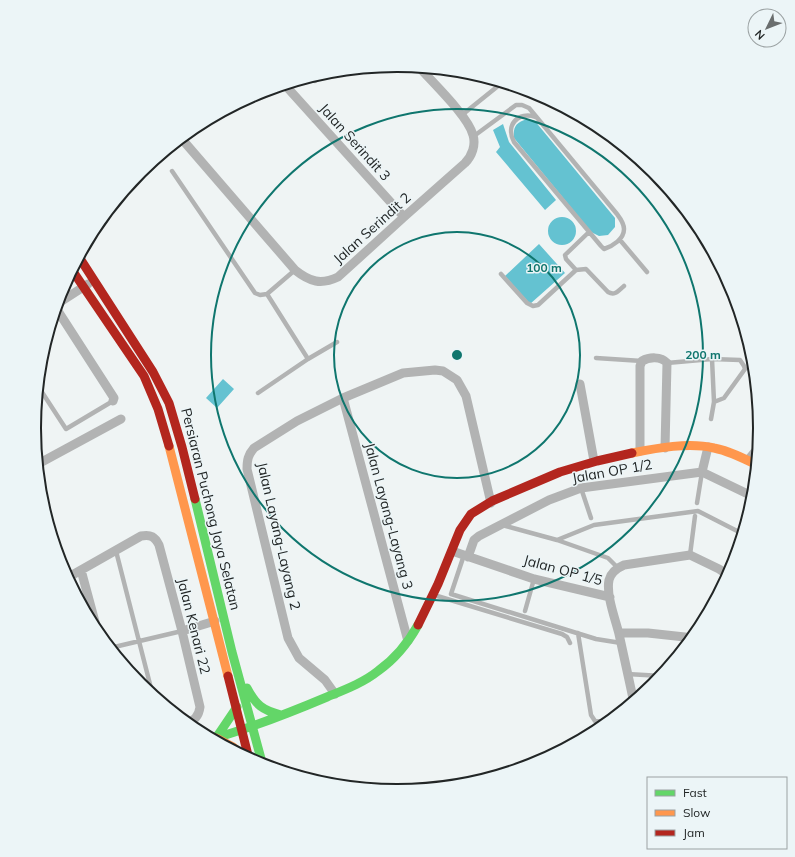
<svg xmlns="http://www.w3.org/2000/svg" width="795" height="857" viewBox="0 0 795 857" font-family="Mulish,sans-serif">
  <rect width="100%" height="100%" fill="#eff4f4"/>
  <!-- water -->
  <path fill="#64c2d1" d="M527,119l8,2 4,5 76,92v9l-7,8 -9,1 -8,-4 -77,-94c-1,-12 2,-15 13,-19z
    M503,124l6,18 47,58 -11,10 -49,-58 4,-5 -7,-17z
    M548 231a14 14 0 1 1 28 0a14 14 0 1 1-28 0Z
    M539,244l26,29 -35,31 -25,-28z
    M223,379l11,10 -17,19 -11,-10z"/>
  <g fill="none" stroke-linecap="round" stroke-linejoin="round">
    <!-- lane -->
    <path stroke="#b2b3b3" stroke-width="4.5" d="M308,78l7,3 12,-9
      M462,115l41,-33
      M474,136l42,-31h6l7,3 88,106c3,4 7,9 7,15 0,10 -11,17 -20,20l-3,-3 -87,-104c-9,-17 4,-31 22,-25
      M172,171l83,122 5,2 7,-1 28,-24
      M620,240l27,32
      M576,270l-10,-11 -1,-4 24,-23
      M501,274l26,29 6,3 5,-1 38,-35 10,-1 22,23c7,4 10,-1 16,-6
      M596,358l46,3
      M308,359l29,-17
      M667,363l45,-4 28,1 4,6 1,3 -21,29 -10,4
      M38,386l28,43 47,-28
      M258,393l50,-34 -41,-65
      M711,419l3,-17 -2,-43
      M747,458l13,-16
      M581,488l10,30
      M697,503l5,-31
      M502,525l55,15 37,-15 104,-14 45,23
      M557,540l51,18 10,10
      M116,551l37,145
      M464,555l-13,39 145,45 25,4
      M690,555l5,-39
      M725,573l9,-9
      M434,595l128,39 5,3 3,6
      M525,611l9,-32
      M578,633l13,82 4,6 15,1
      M110,648l72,-17
      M627,674l35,2"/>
    <!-- street -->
    <path stroke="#b2b3b3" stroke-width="9" d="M285,85l119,132
      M181,138l114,132c15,12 26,15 43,7l66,-60 61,-54c7,-7 11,-18 8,-28 -5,-19 -40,-52 -54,-68
      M57,304l31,-20
      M56,308l58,90 -1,3
      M580,384l14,77
      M343,398l65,243
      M640,451v-85l2,-5c7,-4 19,-5 25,2l-2,85
      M38,464l83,-45
      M702,472l6,-25
      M452,551l82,28 76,18
      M468,557l6,-17 5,-4 70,-36 32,-12 121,-16 52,25
      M81,570l17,63
      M67,578l74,-42c10,-2 14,1 18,9l23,86 18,76c-1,8 -5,14 -14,16
      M182,631l33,-10
      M619,633h29l46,5
      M335,694l-10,-14 -26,-22 -11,-20 -41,-169c0,-9 1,-14 7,-21l43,-27 46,-23 60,-25 32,-3 8,1 14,9 9,16 25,107
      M634,703c-5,-23 -10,-47 -15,-69 -4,-16 -13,-39 -10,-54 2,-8 8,-12 15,-15l66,-10 29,14 6,4 2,6"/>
    <!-- fast -->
    <path stroke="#63d668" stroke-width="9" d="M195,499l37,153 31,114
      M247,688c9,17 15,22 34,27
      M216,738l21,-31
      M212,739c39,-11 77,-26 115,-42 17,-7 36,-14 51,-26 17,-12 30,-28 40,-46"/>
    <!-- slow -->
    <path stroke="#ff974d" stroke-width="9" d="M169,446l59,230
      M632,453c25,-5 57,-11 82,-5 15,3 29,10 43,17
      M216,738l17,9 15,12"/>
    <!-- jam -->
    <path stroke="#b3261e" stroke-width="9" d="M79,257l74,115 16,31 13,44 13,52
      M72,270l72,106 14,33 11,37
      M418,625l20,-41 22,-54 11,-16 21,-13 68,-29 37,-11 35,-8
      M228,676l21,83"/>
  </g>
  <!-- distance rings -->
  <g fill="none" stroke="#0f766e" stroke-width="2">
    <circle cx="457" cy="355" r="123"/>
    <circle cx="457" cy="355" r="246"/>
  </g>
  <g text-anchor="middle" stroke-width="3" stroke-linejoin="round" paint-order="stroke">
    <!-- street labels -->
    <g font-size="14" fill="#222626" stroke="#ecf5f7">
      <text transform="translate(355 142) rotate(48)" y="5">Jalan Serindit 3</text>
      <text transform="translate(372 228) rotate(-42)" y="5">Jalan Serindit 2</text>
      <text transform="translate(612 471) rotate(-10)" y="5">Jalan OP 1/2</text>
      <text transform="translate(211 509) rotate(76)" y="5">Persiaran Puchong Jaya Selatan</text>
      <text transform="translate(389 516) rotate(75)" y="5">Jalan Layang-Layang 3</text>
      <text transform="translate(279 536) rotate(77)" y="5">Jalan Layang-Layang 2</text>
      <text transform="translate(563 570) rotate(15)" y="5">Jalan OP 1/5</text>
      <text transform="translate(194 626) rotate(76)" y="5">Jalan Kenari 22</text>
    </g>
  </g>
  <!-- crop -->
  <path d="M0 0H795V857H0ZM41 428a356 356 0 1 1 712 0a356 356 0 1 1-712 0Z" fill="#ecf5f7" fill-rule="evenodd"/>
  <path fill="none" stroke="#222626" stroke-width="2" d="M41 428a356 356 0 1 1 712 0a356 356 0 1 1-712 0Z"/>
  <circle cx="457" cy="355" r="6" fill="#0f766e" stroke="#ecf5f7" stroke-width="2"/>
  <g font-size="12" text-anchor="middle" font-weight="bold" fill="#0f766e" stroke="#ecf5f7" stroke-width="3" stroke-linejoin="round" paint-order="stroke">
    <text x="544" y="272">100 m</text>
    <text x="703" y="359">200 m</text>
  </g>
  <!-- legend -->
  <rect x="647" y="777" width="140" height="72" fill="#ecf5f7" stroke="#9ba2a3"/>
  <rect x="655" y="790" width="20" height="6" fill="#63d668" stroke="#9ba2a3"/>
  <text x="683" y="797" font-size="12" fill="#222626">Fast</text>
  <rect x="655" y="810" width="20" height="6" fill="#ff974d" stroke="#9ba2a3"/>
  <text x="683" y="817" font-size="12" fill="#222626">Slow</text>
  <rect x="655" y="830" width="20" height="6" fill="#b3261e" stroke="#9ba2a3"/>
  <text x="683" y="837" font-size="12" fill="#222626">Jam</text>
  <!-- north arrow -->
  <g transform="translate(767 28) rotate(227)"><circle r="19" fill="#ecf5f7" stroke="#9ba2a3"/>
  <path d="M0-3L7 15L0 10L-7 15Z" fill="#6a6e6e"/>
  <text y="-6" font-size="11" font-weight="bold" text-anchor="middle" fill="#222626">N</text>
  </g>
</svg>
